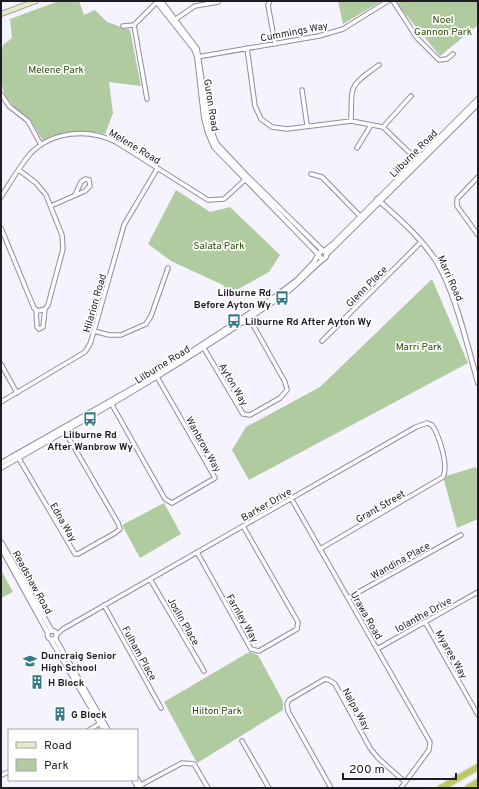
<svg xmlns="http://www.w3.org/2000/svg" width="479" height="789" viewBox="0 0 479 789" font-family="Overpass,sans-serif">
  <rect width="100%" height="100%" fill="#f5f3fe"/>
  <!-- park -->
  <path fill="#b0cba0" d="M59,1h20l5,14 11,-5 12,12 23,8 11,56 -32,-4 4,31 -8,21c-22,-5 -41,-2 -62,7l-14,-23 -12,-8 -12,-14 -4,-14v-27l2,-10 9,-7 -2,-19z
    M338,1h44l-39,23z
    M400,1h78v24l-38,31 -43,-52z
    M176,190l34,22 20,-5 50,48 -11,17 -40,22 -6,-9 -52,-24 -23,-17z
    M432,279l36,84 -219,117 -17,-30 14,-23 74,-40z
    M476,467l2,5v47l-21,9 -13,-48 2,-4z
    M164,503l17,31 -41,24 -18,-33z
    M1,570l12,22 -12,6z
    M249,652l9,3 25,46v9l-86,53 -33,-61z"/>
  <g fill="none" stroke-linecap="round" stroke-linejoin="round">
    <defs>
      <path id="minor" d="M270,1l-2,4 7,39
        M393,1l24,37 22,22 8,-1 6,-5
        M173,21l22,-15 23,-4
        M123,26l11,-1
        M247,48l8,58 6,13 11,8 15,2 64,-8 32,6 35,34
        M197,57l122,-21 24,-7 45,-28
        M302,90l5,35
        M1,94l8,12 19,15 13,24
        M147,99l-13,-74 24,-24
        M351,121c1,-37 -3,-34 28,-56
        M383,127l28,-31
        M357,148l14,-23
        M311,174l11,3 39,40
        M478,177l-21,22v7l21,29
        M1,197c9,-14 18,-30 29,-43 22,-23 58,-26 86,-12l92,58 16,-1 23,-21
        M51,206l34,-15 5,-5 -1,-6 -4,-1 -4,3 -6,13
        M1,228l33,80 4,3 7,-2 3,-4 15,-56 -1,-14 -16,-40 -10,-12 -17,-13
        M36,310l1,17 2,2 4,-2 2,-18
        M94,331l15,4h12l25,-11 5,-8 17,-48
        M322,341l99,-99
        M202,345l41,69 7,1 30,-17 7,-8 -2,-8 -37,-66
        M1,364l16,29
        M1,402l84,-50 5,-8 4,-13 30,-106 33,-56
        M111,403l54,96 7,4 43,-25 -59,-103
        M18,457l57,97h3l37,-21 5,-4 -2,-6 -54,-93
        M291,498l139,244 -1,8 -28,38
        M197,552l54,97 8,2 38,-22 1,-7 -55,-96
        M150,579l54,92
        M348,598l113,-63
        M104,605l57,103
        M425,622l53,93
        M56,635l7,-6 353,-202 11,-4 5,2c7,10 17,41 11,52l-123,72
        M377,649l101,-57
        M89,730l13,-8
        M242,741l27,47
        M1,775l8,-3
        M139,786l43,-23 12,1 14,24
        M331,788l-43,-77 -1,-7 2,-4 36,-21 4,1 6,4 35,64 8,10 27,24"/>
      <path id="tertiary" d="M156,1l38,48 3,8 7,61 4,15 6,14 104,107
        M161,1l36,48 11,72 8,22 32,34 74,73
        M377,199c21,19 44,38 59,62 19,30 32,87 42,122
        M324,251l10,-8 144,-144
        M327,254l151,-150
        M1,463l155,-88 120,-79 21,-16 17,-18 4,-7
        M1,468c96,-55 191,-110 282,-173 16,-11 28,-27 43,-38v-4l-4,-3 -4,5 4,4
        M1,542l51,89
        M1,548l47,85
        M47.5 635a4.5 4.5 0 1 1 9 0a4.5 4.5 0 1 1-9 0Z
        M55,638l53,92
        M51,640l53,90
        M137,779l5,9
        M134,780l4,8"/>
      <path id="secondary" d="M1,14l35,-13"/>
      <path id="trunk" d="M441,788l37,-21
        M468,788l10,-6"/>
    </defs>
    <!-- minor casing -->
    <use href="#minor" stroke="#908ba4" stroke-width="5.5"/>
    <!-- tertiary casing -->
    <use href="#tertiary" stroke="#908ba4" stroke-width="6"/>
    <!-- secondary casing -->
    <use href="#secondary" stroke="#908ba4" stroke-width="6"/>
    <!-- trunk casing -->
    <use href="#trunk" stroke="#d2d2d4" stroke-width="8"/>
    <!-- minor -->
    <use href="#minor" stroke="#fff" stroke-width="3.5"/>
    <!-- tertiary -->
    <use href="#tertiary" stroke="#fff" stroke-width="4"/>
    <!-- secondary -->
    <use href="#secondary" stroke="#e7ebc2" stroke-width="4.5"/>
    <!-- trunk -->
    <use href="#trunk" stroke="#bec85c" stroke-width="5.5"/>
  </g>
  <!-- icons -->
  <defs>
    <symbol id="bus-bare" viewBox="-9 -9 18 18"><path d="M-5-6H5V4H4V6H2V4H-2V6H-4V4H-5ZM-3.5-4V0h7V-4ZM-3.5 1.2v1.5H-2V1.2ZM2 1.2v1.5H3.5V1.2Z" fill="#377b8a" stroke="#fff" stroke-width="2.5" paint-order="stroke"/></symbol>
    <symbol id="school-bare" viewBox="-9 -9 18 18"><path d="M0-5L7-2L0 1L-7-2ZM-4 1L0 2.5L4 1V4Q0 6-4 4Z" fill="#377b8a" stroke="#fff" stroke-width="2.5" paint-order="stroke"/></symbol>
    <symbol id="building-bare" viewBox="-9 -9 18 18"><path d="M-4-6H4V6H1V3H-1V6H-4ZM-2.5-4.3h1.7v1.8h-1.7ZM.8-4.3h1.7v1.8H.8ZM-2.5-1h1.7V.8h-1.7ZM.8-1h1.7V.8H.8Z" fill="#377b8a" stroke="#fff" stroke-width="2.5" paint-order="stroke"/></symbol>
  </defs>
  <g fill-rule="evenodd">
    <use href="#bus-bare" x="272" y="288" width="20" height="20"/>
    <use href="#bus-bare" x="224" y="311" width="20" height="20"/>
    <use href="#bus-bare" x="80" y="409" width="20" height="20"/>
    <use href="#school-bare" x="20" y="651" width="20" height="20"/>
    <use href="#building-bare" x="27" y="672" width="20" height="20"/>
    <use href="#building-bare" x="50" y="704" width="20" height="20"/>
  </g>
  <g text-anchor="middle" stroke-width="3.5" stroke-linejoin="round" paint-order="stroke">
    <!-- park labels -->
    <g font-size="10" fill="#254900" stroke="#fff">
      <text x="443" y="23">Noel<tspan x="443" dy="12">Gannon Park</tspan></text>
      <text x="56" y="73">Melene Park</text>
      <text x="219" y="249">Salata Park</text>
      <text x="419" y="350">Marri Park</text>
      <text x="217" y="714">Hilton Park</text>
    </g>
    <!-- street labels -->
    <g font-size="10" fill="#1f1c26" stroke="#fff">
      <text transform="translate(294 31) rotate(-11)" y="4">Cummings Way</text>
      <text transform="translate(212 105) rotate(81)" y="4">Guron Road</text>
      <text transform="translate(135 146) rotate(31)" y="4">Melene Road</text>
      <text transform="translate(413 153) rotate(-45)" y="4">Lilburne Road</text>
      <text transform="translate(451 278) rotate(66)" y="4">Marri Road</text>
      <text transform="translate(366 286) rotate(-45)" y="4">Glenn Place</text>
      <text transform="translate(94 303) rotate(-74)" y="4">Hilarion Road</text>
      <text transform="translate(162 364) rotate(-32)" y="4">Lilburne Road</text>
      <text transform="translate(234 384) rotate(60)" y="4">Ayton Way</text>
      <text transform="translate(204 444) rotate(61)" y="4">Wanbrow Way</text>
      <text transform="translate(266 504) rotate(-30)" y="4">Barker Drive</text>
      <text transform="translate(380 506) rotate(-30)" y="4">Grant Street</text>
      <text transform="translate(64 522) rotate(60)" y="4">Edna Way</text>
      <text transform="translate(400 560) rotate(-29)" y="4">Wandina Place</text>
      <text transform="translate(33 582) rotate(61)" y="4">Readshaw Road</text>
      <text transform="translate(423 614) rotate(-29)" y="4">Iolanthe Drive</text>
      <text transform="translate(367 615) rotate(60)" y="4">Urawa Road</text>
      <text transform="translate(243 618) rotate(60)" y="4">Farnley Way</text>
      <text transform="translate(184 621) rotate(60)" y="4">Joslin Place</text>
      <text transform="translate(140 653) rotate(61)" y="4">Fulham Place</text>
      <text transform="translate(452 654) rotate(60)" y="4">Myaree Way</text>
      <text transform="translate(357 709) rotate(61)" y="4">Nalpa Way</text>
    </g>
    <!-- poi labels -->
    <g font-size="10" font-weight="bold" fill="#1f1c26" stroke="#fff" text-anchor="start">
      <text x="271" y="296" text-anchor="end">Lilburne Rd<tspan x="271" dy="12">Before Ayton Wy</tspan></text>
      <text x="245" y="325">Lilburne Rd After Ayton Wy</text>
      <text x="90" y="438" text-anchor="middle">Lilburne Rd<tspan x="90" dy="12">After Wanbrow Wy</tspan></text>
      <text x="41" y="659">Duncraig Senior<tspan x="41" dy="12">High School</tspan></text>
      <text x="48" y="686">H Block</text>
      <text x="71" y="718">G Block</text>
    </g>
  </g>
  <!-- border -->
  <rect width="479" height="789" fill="none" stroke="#1f1c26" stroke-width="4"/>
  <!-- legend -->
  <rect x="8" y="729" width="130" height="52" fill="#ffffff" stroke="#a5a4a8"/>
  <rect x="16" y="742" width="20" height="6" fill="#e7ebc2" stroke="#a5a4a8"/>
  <text x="44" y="749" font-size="12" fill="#1f1c26">Road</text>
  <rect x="16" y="759" width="20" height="12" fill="#b0cba0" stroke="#a5a4a8"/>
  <text x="44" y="769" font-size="12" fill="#1f1c26">Park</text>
  <!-- scale -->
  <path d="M343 773v6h113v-6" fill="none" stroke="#1f1c26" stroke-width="2"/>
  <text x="349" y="773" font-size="12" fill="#1f1c26" stroke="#ffffff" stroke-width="3" paint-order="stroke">200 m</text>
</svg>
